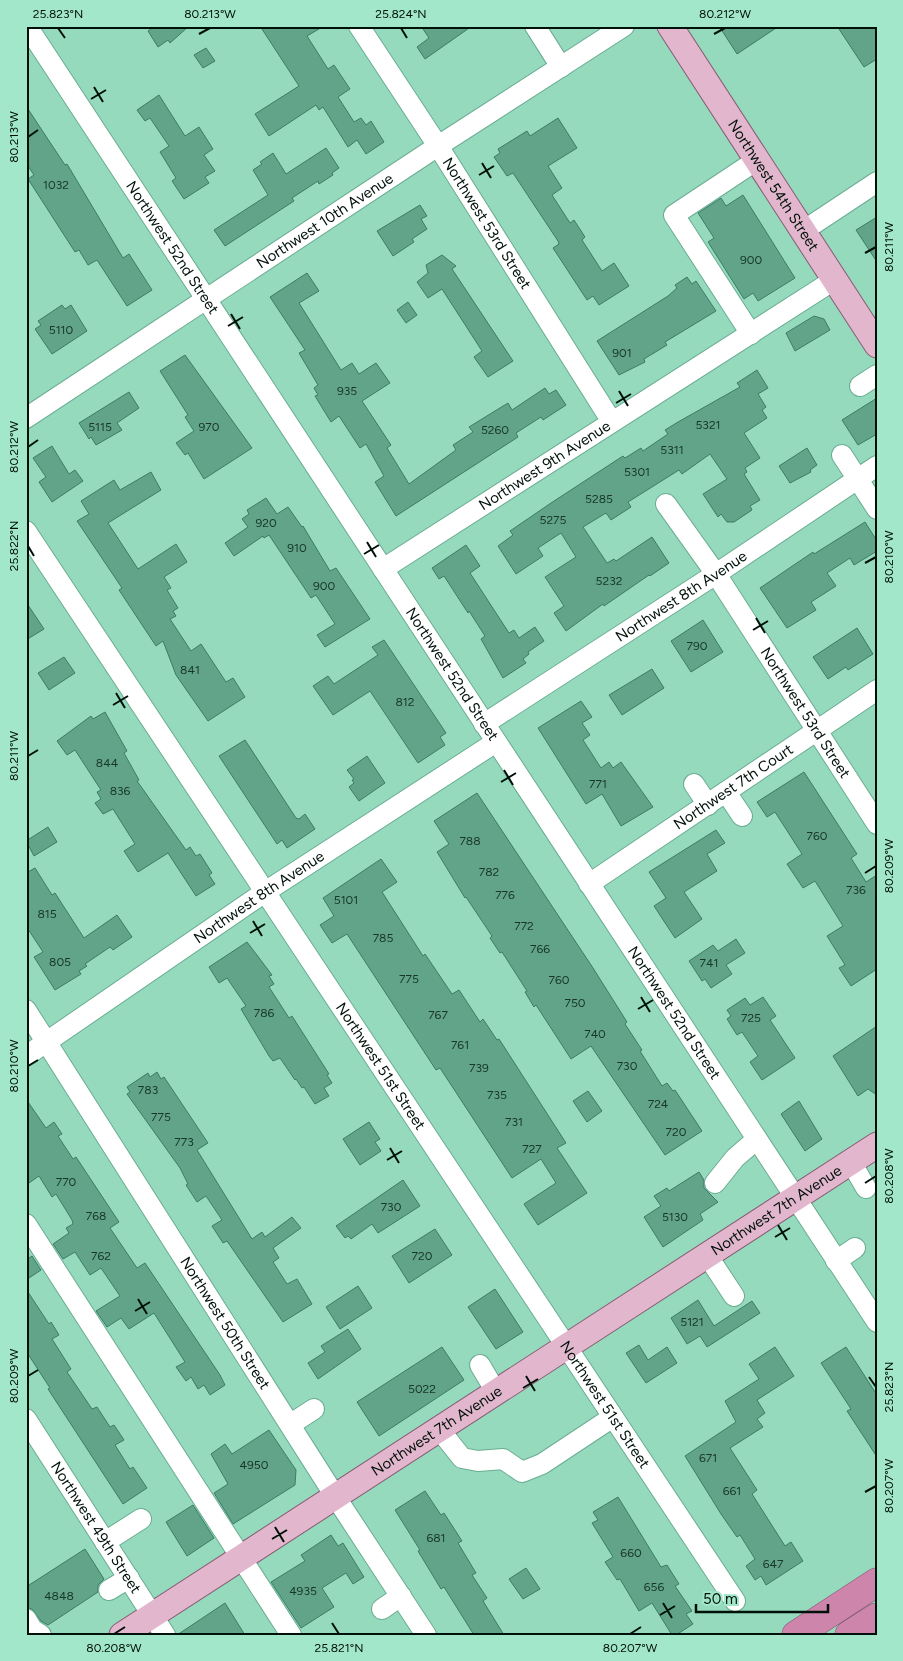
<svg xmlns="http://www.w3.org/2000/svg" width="903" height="1661" viewBox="0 0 903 1661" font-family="Figtree,sans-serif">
  <rect width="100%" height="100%" fill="#96dabe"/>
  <!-- building -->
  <path fill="#61a489" stroke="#3a7d65" d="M155,26h34l-19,17 -2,-3 -10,7 -10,-16z
    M260,26h64l-17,10 21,33 6,-4 16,24 -12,8 16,25 7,-4 5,7 5,-4 13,21 -18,12 -9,-14 -9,7 -25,-40 -4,3 -3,-5 -47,31 -14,-22 44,-28z
    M421,26h51l-47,33 -8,-12 12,-9z
    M719,26h60l-42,28z
    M837,26h40v33l-13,8z
    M206,48l9,13 -12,7 -9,-13z
    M159,95l26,41 14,-9 14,22 -9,6 11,16 -10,6 4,6 -25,16 -12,-18 4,-3 -16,-26 9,-6 -19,-28 -5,3 -8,-11z
    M26,106l39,59 2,-1 56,94 6,-4 23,36 -25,16 -30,-46 -9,5 -9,-15 -4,2 -47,-73 6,-4 -8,-12z
    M558,118l19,30 -29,18 14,22 -10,7 18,28 4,-3 11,17 -3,3 20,31 12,-8 15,23 -30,19 -6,-9 -6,4 -34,-52 6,-4 -1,-3 -45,-68 -6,3 -13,-19 6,-4 -2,-4 29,-18 3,5z
    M326,148l13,20 -7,5 1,2 -14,9 -1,-3 -26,17 2,3 -69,45 -11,-16 54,-35 -15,-25 9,-6 -2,-2 13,-9 13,21z
    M743,195l52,83 -37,23 -5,-8 -9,6 -36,-57 6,-4 -16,-25 23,-15 5,8z
    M420,205l7,11 -6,3 6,10 -15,10 2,3 -21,14 -16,-25z
    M877,217v45l-21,-32z
    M442,255l14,11 -4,3 61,92 -25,16 -14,-20 8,-6 -40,-62 -14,9 -11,-16 11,-9 -2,-8z
    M307,273l12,18 -20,12 42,67 11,-7 7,11 17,-11 14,20 -28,18 29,44 -4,3 22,36 47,-34 -3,-5 20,-13 -4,-5 39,-24 4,7 33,-22 4,6 7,-4 10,15 -23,15 -2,-3 -25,16 2,4 -122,79 -21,-34 9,-6 -18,-32 -6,4 -21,-32 -8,6 -16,-26 3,-1 -4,-7 4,-3 -19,-32 6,-3 -35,-53z
    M687,277l5,7 4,-3 20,30 -51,31 2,3 -23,14 1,3 -26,13 -22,-34 71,-45 9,-8 -2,-3z
    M408,302l9,13 -11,8 -9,-13z
    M62,305l3,4 6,-4 16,26 -35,23 -17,-25 6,-4 -3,-4z
    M814,316l10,3 6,11 -35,21 -9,-18z
    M185,355l67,93 -48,31 -16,-26 -3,2 -9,-12 18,-12 -9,-14 3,-2 -28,-44z
    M757,370l11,18 -10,6 8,13 -4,3 5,8 -23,15 16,25 -15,10 2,4 -3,2 16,26 -10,6 2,4 -18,12h-7l-6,-8 -3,3 -15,-23 24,-15 -17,-25 -28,20 -3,-4 -51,32 3,5 -20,13 -5,-7 -23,14 24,36 7,-4 2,2 36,-24 17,26 -19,13 -1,-1 -45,31 -1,-2 -37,27 -12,-18 10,-7 -19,-29 31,-20 -15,-24 -23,15 5,8 -27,18 -18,-28 15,-11 -3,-4 41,-28 72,-47 2,2 16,-10 2,3 25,-17 -3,-4 13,-8 62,-35 -3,-4z
    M129,392l10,16 -22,15 5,7 -26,15 -5,-8 -2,2 -10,-16z
    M877,398v36l-19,11 -16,-25z
    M52,446l17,28 6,-4 8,11 -31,21 -13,-20 7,-5 -13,-19z
    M807,448l10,17 -7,5 1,2 -21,11 -11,-17z
    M151,472l10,18 -53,33 30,46 38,-25 11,18 -23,15 7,11 -4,2 11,18 -5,3 3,5 -6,3 21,32 10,-7 25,38 7,-4 12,19 -37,24 -32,-46 -13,-34 -7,5 -37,-56 3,-2 -45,-67 12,-7 -8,-13 33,-21 6,10z
    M266,498l11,16 11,-7 14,20 1,-1 27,45 6,-3 34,51 -45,28 -8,-12 18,-11 -19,-29 -5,3 -42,-63 -5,3 -1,-2 -29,20 -9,-13 23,-16 -6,-8 7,-5 -2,-4z
    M865,522l12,19v10l-23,14 -4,-7 -23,15 9,13 -25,16 5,8 -29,18 -27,-40 53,-36 1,2z
    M466,545l14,21 -10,7 39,60 5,-3 5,8 16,-11 9,14 -16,11 1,2 -6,5 3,4 -23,15 -22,-39 4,-3 -16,-25 -1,2 -24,-37 -5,3 -7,-11z
    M26,602l18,27 -18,11z
    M703,620l20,32 -32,20 -20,-31z
    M857,628l16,26 -25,16 -2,-3 -18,12 -15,-22z
    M384,640l62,93 -6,4 5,8 -27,18 -48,-72 -37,24 -20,-29 15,-10 6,8 44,-29 -6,-8z
    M64,657l11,16 -26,17 -11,-17z
    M652,669l12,19 -42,27 -13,-20z
    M581,701l11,16 -10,6 8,12 -7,5 18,28 8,-6 4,6 8,-6 32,45 -32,19 -19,-32 -16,10 -48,-76z
    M105,712l22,39 -3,2 15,27 -2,1 49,69 4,-3 6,9 4,-2 12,19 -3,2 6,9 -19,12 -28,-43 -30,19 -14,-21 11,-7 -22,-35 -10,5 -8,-11 6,-4 -4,-7 4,-2 -26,-40 -8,5 -10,-14 34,-25 2,3z
    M245,740l51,78 3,1 6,-5 10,15 -28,19 -5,-8 -5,4 -58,-88z
    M367,756l18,27 -26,18 -10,-14 5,-4 -2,-3 2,-1 -7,-9z
    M804,772l53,82 -6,4 15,24 11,-7v94l-26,17 -12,-18 6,-3 -18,-29 16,-10 -28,-45 -12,7 -16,-24 15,-10 -27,-42 -8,5 -10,-15z
    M477,793l116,175 34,54 -2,2 17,26 -2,1 22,35 5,-3 6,8 2,-1 27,41 -37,24 -74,-109 -20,13 -35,-54 -2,2 -9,-15 2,-1 -25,-39 -2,1 -10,-15 2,-2 -26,-39 -1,1 -28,-46 12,-8 -15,-23z
    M48,827l9,15 -23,14 -8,-15z
    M716,830l9,13 -18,11 10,17 -33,21 18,27 -27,19 -21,-32 12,-8 -17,-26z
    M381,859l16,23 -15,10 41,64 2,-2 27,40 7,-4 21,32 3,-3 14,21 2,-1 67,104 -9,5 30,45 -49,32 -14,-21 32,-21 -15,-24 -29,19 -72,-110 -4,2 -89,-136 -15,9 -12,-18 14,-9 -11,-18z
    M35,868l17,27 3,-2 29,45 33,-23 15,22 -19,13 -3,-3 -25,17 2,2 -8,5 2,3 -26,16 -21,-33 9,-5 -17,-26v-53z
    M736,939l9,14 -19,12 6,9 -21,14 -6,-9 -3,2 -13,-20 24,-16 5,6z
    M247,942l25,33 -3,1 5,8 -5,3 20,31 3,-2 37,58 -2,1 5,8 -8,5 5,8 -14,8 -11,-17 -2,1 -6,-9 -1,1 -15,-22 -7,3 -4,-5 -28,-47 5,-3 -19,-28 -8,5 -10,-16z
    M763,997l13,19 -6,4 25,38 -33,22 -12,-18 8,-6 -16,-24 -5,3 -10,-16 4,-3 -4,-6 18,-12 5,7z
    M877,1026v69l-9,-6 -10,7 -25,-40z
    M157,1072l4,7 3,-2 44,66 -11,7 55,89 10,-7 3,5 27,-20 9,11 -28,20 6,10 -6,4 14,22 10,-5 15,25 -29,18 -56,-81 -4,2 -11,-17 10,-6 -16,-24 -9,6 -11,-17 2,-1 -8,-16 -53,-74 3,-2 -3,-5 21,-14 2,4z
    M588,1091l14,20 -15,11 -14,-21z
    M26,1099l20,29 8,-6 8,12 -4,2 15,23 3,-2 43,65 -9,6 27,40 8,-5 75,112 5,10 -15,10 -6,-10 -6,4 -7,-12 -5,4 -10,-14 9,-5 -31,-49 -25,16 -8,-11 -14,9 -11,-16 24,-15 -19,-28 -11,7 -15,-23 -12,7 -10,-15 16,-11 -3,-5 7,-4 -1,-4 -16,-26 -4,3 -13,-21 -13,9z
    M799,1101l23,38 -17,12 -24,-37z
    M369,1122l11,17 -5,3 6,9 -21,14 -17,-26z
    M699,1172l5,8v8l14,14 -18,12 3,6 -40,27 -19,-30 17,-11 -7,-10 13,-8 2,3z
    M403,1180l17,26 -42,27 -6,-9 -21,15 -3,-3 -3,2 -9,-12z
    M435,1229l17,26 -43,28 -17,-27z
    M32,1256l9,14 -15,10v-20z
    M358,1286l14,22 -32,21 -14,-22z
    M26,1289l23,35 2,-2 8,13 -7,4 19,30 -4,3 25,37 5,-2 13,20 4,-2 10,15 -9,5 15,24 3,-2 14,21 -24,16 -75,-115 2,-1 -24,-37z
    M495,1289l28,43 -27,17 -28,-42z
    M698,1300l16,26 38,-25 8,12 -53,34 -7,-11 -13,8 -16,-26z
    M348,1329l13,20 -43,30 -10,-16 17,-11 -4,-6z
    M639,1345l9,15 19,-13 10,16 -31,20 -20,-30z
    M442,1347l22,33 -85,56 -22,-34z
    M775,1347l19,29 -37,24 8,13 -8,6 6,8 -33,21 27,42 -5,4 33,52 6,-4 12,19 -37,24 -5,-9 -6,4 -9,-14 9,-7 -15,-24 -3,2 -16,-23 -36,-58 51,-34 -11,-21 34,-22 -10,-15z
    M846,1347l31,48v62l-30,-46 4,-2 -30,-46z
    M269,1430l27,40 -1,15 -62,39 -19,-31 14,-9 -17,-30 14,-10 7,10z
    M425,1491l16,24 3,-2 18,28 -4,2 18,30 -4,2 15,23 -4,3 21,34h-30l-30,-48 -3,2 -23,-38 2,-1 -25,-40z
    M618,1497l43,70 6,-2 12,19 -4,2 17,25 -6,3 7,10 -17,11h-4l-20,-32 -13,8 -19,-32 -3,1 -12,-18 8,-5 -21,-34 6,-3 -5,-8z
    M193,1505l21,33 -27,18 -21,-34z
    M331,1535l7,11 5,-3 21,34 -11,7 -7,-11 -24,15 12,19 -33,21 -30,-46 34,-21 -4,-6z
    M85,1549l19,30 -6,6v7l-50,33 -7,-4 -9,-12 -6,-2v-20z
    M526,1568l14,21 -17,10 -14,-20z
    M225,1603l20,32h-68z"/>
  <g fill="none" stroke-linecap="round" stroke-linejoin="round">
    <defs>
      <g id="minor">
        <path id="s1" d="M27,26l850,1296"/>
        <path id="s2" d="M359,26l79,120 174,276"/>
        <path d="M535,26l26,41"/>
        <path d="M803,231l74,-49"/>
        <path d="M751,334l-77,-119 83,-55"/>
        <path d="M860,386l17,-11"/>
        <path id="s3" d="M26,418l412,-272 186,-120"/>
        <path d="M842,455l35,54"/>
        <path id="s4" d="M666,504l50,70 161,250"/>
        <path id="s5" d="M26,531l709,1070"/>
        <path id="s6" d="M383,569l451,-289"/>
        <path id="s7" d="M484,724l232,-150 161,-108"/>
        <path d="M694,784l14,21"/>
        <path d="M726,792l16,24"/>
        <path id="s8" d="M589,884l288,-194"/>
        <path id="s9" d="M26,1010l309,486 91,139"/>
        <path id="s10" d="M26,1056l239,-164 231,-150"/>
        <path d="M851,1162l15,26"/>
        <path d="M715,1183l20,-25 22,-19"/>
        <path d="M26,1224l265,411"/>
        <path d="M707,1255l27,41"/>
        <path d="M836,1261l19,-13"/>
        <path d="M480,1365l16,27"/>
        <path id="s11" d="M26,1419l139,216"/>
        <path d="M291,1424l23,-15"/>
        <path d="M439,1429l23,29 16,3 25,-2 19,13 20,-8 71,-47"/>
        <path d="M105,1542l36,-23"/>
        <path d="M109,1590l20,-12"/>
        <path d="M382,1609l19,-13"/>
        <path d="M26,1619l6,10 9,6"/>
      </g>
      <g id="major">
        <path id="s12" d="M670,26l207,319"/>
        <path id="s13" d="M122,1635l755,-490"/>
      </g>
      <path id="highway" d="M796,1635l81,-53
        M849,1635l28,-18"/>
    </defs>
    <!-- minor casing -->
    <use href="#minor" stroke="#6aad93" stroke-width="22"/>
    <!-- major casing -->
    <use href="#major" stroke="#865c73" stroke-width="27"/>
    <!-- highway casing -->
    <use href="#highway" stroke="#865c73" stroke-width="29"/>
    <!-- minor -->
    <use href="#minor" stroke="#fff" stroke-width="20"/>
    <!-- major -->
    <use href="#major" stroke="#e2b6cd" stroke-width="25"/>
    <!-- highway -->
    <use href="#highway" stroke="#ce85ac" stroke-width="28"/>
  </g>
  <!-- ticks -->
  <path fill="none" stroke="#001109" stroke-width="2" d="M58,28l7,10M401,28l6,10M199,34l11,-6M714,34l11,-6M94,87l9,15M91,99l15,-9M28,137l10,-7M482,163l9,15M479,175l15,-9M865,253l11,-6M231,314l9,15M228,326l15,-9M619,391l9,15M616,403l15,-9M28,447l10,-7M367,542l9,15M28,546l6,10M364,554l15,-9M865,563l11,-6M756,618l9,15M753,630l15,-9M116,693l9,15M113,705l15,-9M28,756l10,-6M504,770l9,15M501,782l15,-9M865,873l11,-7M253,921l9,15M250,933l15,-9M641,997l9,15M638,1009l15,-9M28,1066l10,-6M390,1148l9,15M387,1160l15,-9M865,1183l11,-7M778,1225l9,15M775,1237l15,-9M138,1299l9,15M135,1311l15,-9M28,1376l10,-6M526,1376l9,15M869,1377l7,10M523,1388l15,-9M865,1492l11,-6M275,1527l9,15M272,1539l15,-9M663,1603l9,15M660,1615l15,-9M332,1623l7,11M114,1634l11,-7M630,1634l11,-7"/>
  <g text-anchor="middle" stroke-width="4.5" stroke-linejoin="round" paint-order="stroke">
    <!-- number labels -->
    <g font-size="12" fill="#183629">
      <text x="56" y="189">1032</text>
      <text x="751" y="264">900</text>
      <text x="61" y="334">5110</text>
      <text x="622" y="357">901</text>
      <text x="347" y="395">935</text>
      <text x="708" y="429">5321</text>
      <text x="100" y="431">5115</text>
      <text x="209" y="431">970</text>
      <text x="495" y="434">5260</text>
      <text x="672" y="454">5311</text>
      <text x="637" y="476">5301</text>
      <text x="599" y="503">5285</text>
      <text x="553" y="524">5275</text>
      <text x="266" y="527">920</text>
      <text x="297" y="552">910</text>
      <text x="609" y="585">5232</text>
      <text x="324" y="590">900</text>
      <text x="697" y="650">790</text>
      <text x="190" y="674">841</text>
      <text x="405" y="706">812</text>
      <text x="107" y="767">844</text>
      <text x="598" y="788">771</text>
      <text x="120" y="795">836</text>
      <text x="817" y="840">760</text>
      <text x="470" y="845">788</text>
      <text x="489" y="876">782</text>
      <text x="856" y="894">736</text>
      <text x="505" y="899">776</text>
      <text x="346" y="904">5101</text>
      <text x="47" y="918">815</text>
      <text x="524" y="930">772</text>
      <text x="383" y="942">785</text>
      <text x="540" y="953">766</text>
      <text x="60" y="966">805</text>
      <text x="709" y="967">741</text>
      <text x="409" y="983">775</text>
      <text x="559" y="984">760</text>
      <text x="575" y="1007">750</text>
      <text x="264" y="1017">786</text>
      <text x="438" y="1019">767</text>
      <text x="751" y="1022">725</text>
      <text x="595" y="1038">740</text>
      <text x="460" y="1049">761</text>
      <text x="627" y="1070">730</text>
      <text x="479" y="1072">739</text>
      <text x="148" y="1094">783</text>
      <text x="497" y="1099">735</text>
      <text x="658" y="1108">724</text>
      <text x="161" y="1121">775</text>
      <text x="514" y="1126">731</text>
      <text x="676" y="1136">720</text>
      <text x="184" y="1146">773</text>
      <text x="532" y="1153">727</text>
      <text x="66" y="1186">770</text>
      <text x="391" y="1211">730</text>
      <text x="96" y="1220">768</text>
      <text x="675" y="1221">5130</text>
      <text x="101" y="1260">762</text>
      <text x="422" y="1260">720</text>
      <text x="692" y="1326">5121</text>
      <text x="422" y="1393">5022</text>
      <text x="708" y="1462">671</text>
      <text x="254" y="1469">4950</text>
      <text x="732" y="1495">661</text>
      <text x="436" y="1542">681</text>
      <text x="631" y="1557">660</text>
      <text x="773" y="1568">647</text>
      <text x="654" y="1591">656</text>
      <text x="303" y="1595">4935</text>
      <text x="59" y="1600">4848</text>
    </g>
    <!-- street labels -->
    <g font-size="15" fill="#001109" stroke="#a3e7cb">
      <text dy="5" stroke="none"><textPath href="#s12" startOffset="190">Northwest 54th Street</textPath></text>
      <text dy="5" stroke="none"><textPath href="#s3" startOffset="358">Northwest 10th Avenue</textPath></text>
      <text dy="5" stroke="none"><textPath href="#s2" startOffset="235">Northwest 53rd Street</textPath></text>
      <text dy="5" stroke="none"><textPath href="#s1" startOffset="265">Northwest 52nd Street</textPath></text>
      <text dy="5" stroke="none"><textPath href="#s6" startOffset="192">Northwest 9th Avenue</textPath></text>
      <text dy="5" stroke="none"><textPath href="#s7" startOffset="235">Northwest 8th Avenue</textPath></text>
      <text dy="5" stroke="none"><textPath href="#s1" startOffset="775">Northwest 52nd Street</textPath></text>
      <text dy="5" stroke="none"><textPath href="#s4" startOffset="251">Northwest 53rd Street</textPath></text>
      <text dy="5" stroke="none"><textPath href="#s8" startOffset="174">Northwest 7th Court</textPath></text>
      <text dy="5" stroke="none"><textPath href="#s10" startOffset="282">Northwest 8th Avenue</textPath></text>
      <text dy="5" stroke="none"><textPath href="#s1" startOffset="1180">Northwest 52nd Street</textPath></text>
      <text dy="5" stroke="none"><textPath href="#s5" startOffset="642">Northwest 51st Street</textPath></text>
      <text dy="5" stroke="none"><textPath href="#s13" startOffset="780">Northwest 7th Avenue</textPath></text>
      <text dy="5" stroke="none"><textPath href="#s9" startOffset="371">Northwest 50th Street</textPath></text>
      <text dy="5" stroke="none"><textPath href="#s5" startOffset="1048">Northwest 51st Street</textPath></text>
      <text dy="5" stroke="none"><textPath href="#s13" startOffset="375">Northwest 7th Avenue</textPath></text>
      <text dy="5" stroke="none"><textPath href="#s11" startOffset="129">Northwest 49th Street</textPath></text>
    </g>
  </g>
  <!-- border -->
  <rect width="903" height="1661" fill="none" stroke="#a3e7cb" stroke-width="55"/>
  <!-- scale -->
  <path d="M696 1604v8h132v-8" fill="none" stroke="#001109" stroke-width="2.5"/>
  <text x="703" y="1604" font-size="15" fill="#001109" stroke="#a3e7cb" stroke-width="4" paint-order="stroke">50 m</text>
  <rect x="28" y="28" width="848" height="1606" fill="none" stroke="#001109" stroke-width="2"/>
  <g font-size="12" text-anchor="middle" fill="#001109">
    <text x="58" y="18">25.823°N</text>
    <text x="210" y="18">80.213°W</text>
    <text x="401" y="18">25.824°N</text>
    <text x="725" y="18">80.212°W</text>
    <text transform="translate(14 137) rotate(-90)" y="4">80.213°W</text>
    <text transform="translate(889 247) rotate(-90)" y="4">80.211°W</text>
    <text transform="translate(14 447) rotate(-90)" y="4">80.212°W</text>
    <text transform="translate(14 546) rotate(-90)" y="4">25.822°N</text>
    <text transform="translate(889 557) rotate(-90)" y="4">80.210°W</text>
    <text transform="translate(14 756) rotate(-90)" y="4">80.211°W</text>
    <text transform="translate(889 866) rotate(-90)" y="4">80.209°W</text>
    <text transform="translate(14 1066) rotate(-90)" y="4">80.210°W</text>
    <text transform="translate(889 1176) rotate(-90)" y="4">80.208°W</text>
    <text transform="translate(14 1376) rotate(-90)" y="4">80.209°W</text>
    <text transform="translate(889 1387) rotate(-90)" y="4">25.823°N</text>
    <text transform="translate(889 1486) rotate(-90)" y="4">80.207°W</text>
    <text x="114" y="1652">80.208°W</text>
    <text x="339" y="1652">25.821°N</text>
    <text x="630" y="1652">80.207°W</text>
  </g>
</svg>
